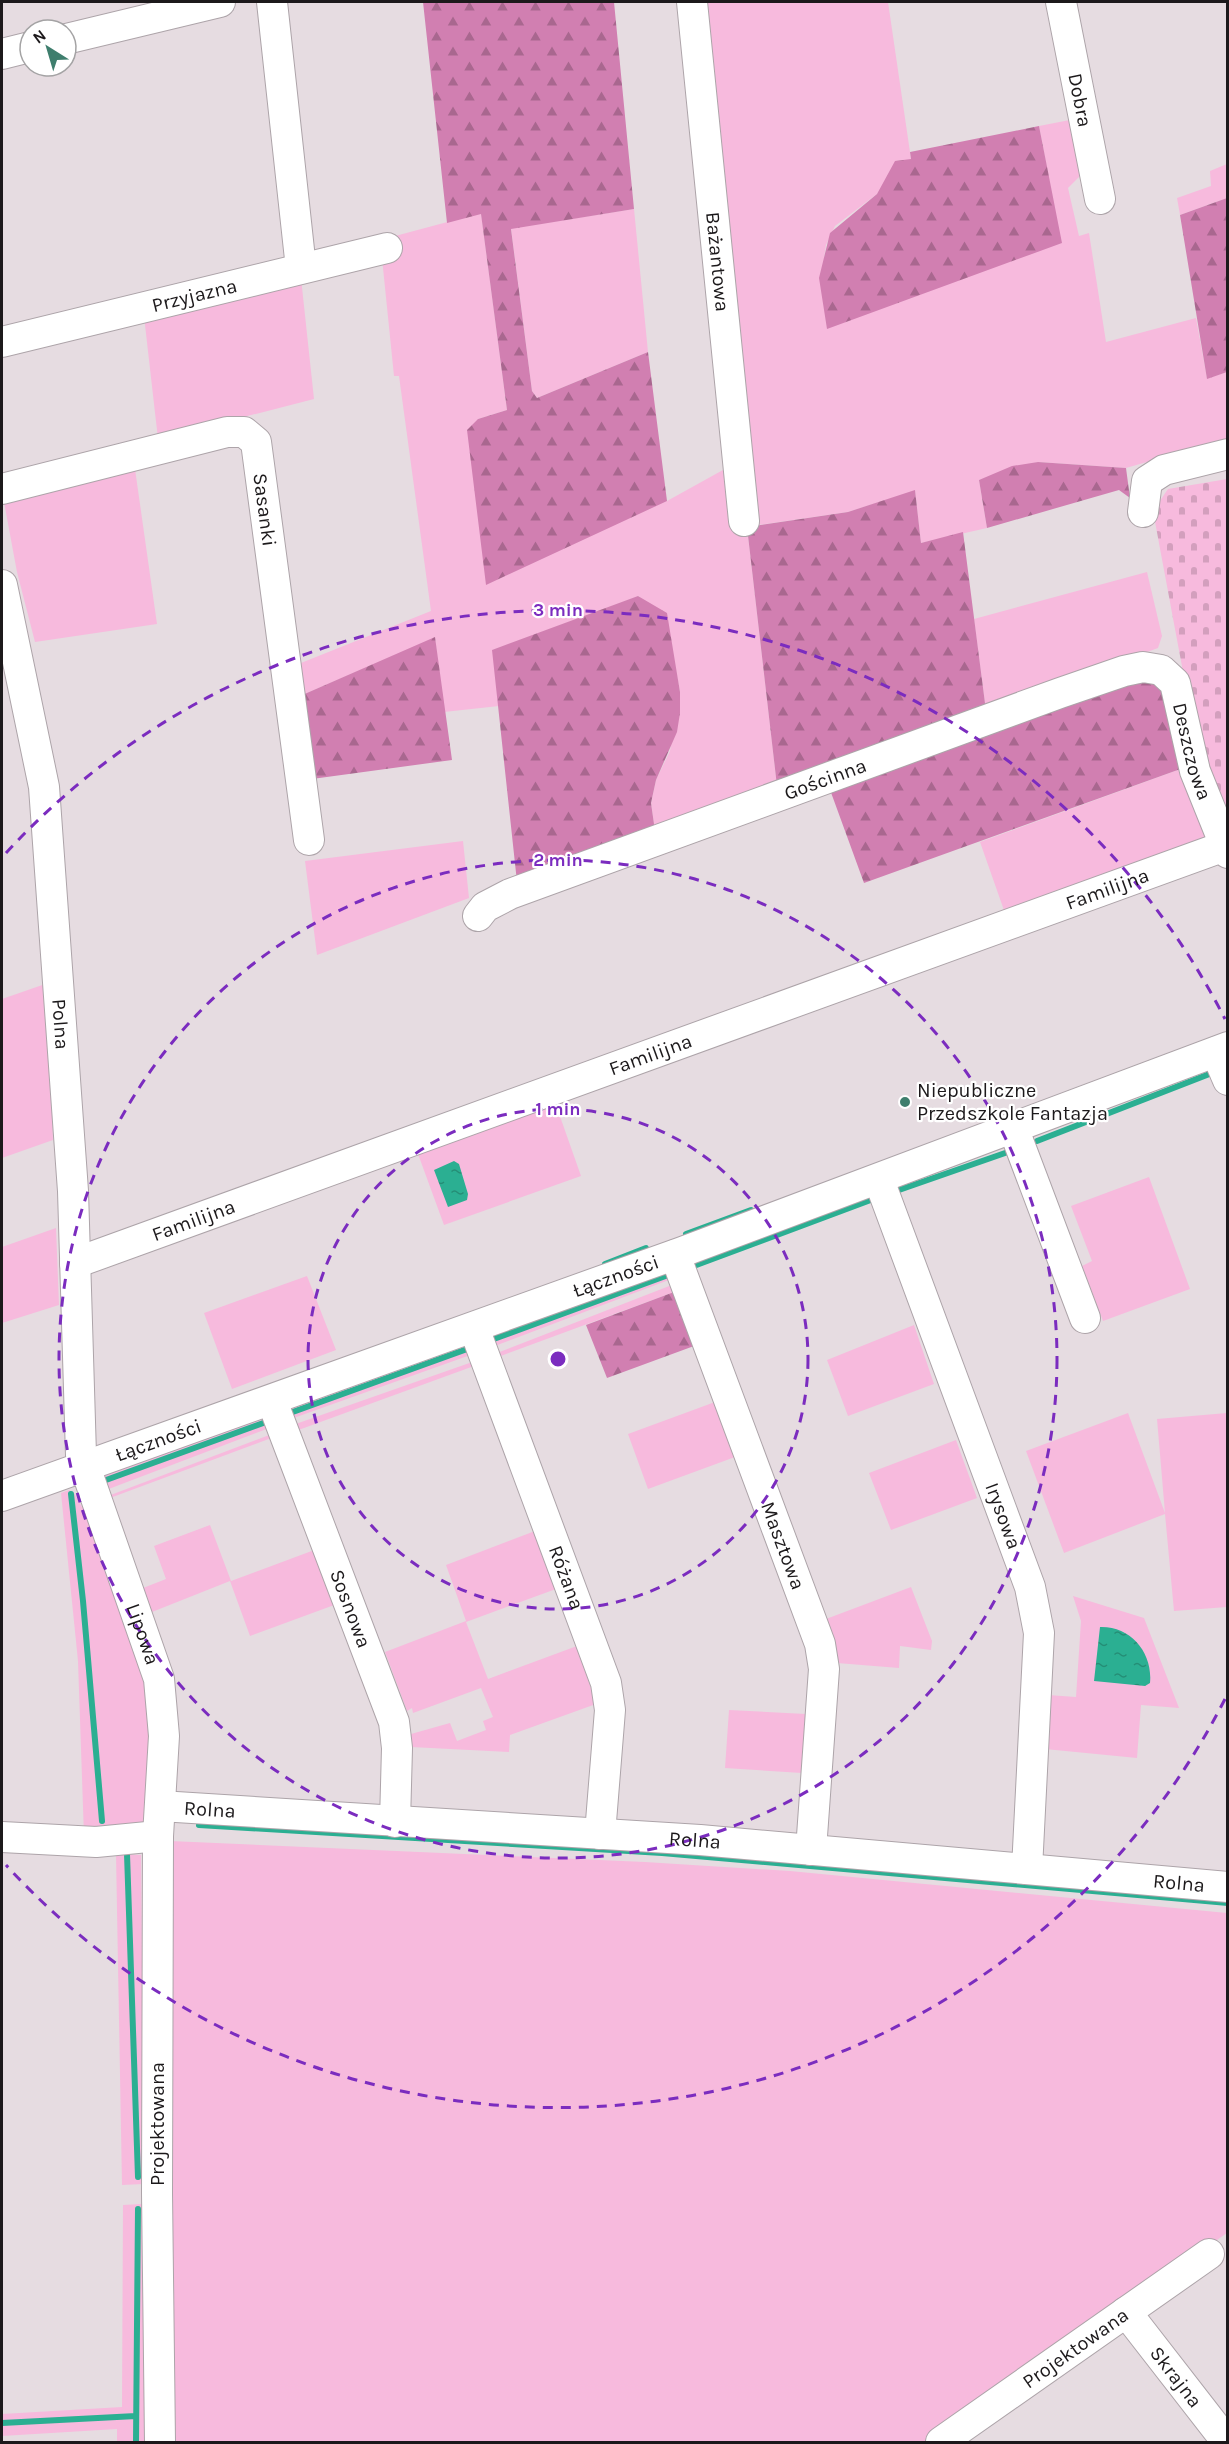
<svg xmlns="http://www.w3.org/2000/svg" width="1229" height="2444" viewBox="0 0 1229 2444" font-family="Karla,sans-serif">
  <defs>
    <pattern id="forest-firs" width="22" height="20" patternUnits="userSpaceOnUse" patternTransform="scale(1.5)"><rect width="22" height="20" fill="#d17fb1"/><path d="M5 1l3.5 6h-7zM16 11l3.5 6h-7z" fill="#a9678f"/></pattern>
    <pattern id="cemetery-stones" width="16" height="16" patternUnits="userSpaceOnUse" patternTransform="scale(1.5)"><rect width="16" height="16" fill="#f7badd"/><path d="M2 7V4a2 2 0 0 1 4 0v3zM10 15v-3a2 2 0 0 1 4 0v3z" fill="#d39fbd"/></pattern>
    <pattern id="water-ripples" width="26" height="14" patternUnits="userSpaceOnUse" patternTransform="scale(1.5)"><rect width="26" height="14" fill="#2baf92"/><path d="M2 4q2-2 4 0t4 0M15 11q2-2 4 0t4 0" fill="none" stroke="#248e76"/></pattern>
  </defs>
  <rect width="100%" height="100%" fill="#e6dce1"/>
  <!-- grass -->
  <path fill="#f7badd" d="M703,2h185l23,157 -34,35 -42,32 -9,19 -2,13 237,-15 -22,-117 36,-7 11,51 -18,18 11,48 10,-3 17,109 90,-24 11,60 20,-6v67l-101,29 -88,-6 -59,18 8,48 -66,15 -6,-52 -67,21 -90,13z
    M1227,164v34l-47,17 -3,-17 34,-12 -1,-15z
    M634,209l14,143 -111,46 -5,-7 -21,-163z
    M481,213l26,197 -29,9 189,82 65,-36 15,62 30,259 -122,45 -4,-28 5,-23 14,-29 10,-59 -5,-27 -36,-69 -146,54 6,56 -55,6 -9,-74 -135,58 -4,-31 135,-54 -32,-235h-5l-12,-118 2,-19z
    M301,278l13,121 -156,40 -14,-123z
    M135,469l22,155 -122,18 -18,-70 -13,-70z
    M1147,572l15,64 -4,12 -172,63 -12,-92z
    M1186,767l25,67 -9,8 -196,74 -26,-74z
    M463,841l6,57 -152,57 -12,-94z
    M48,983l5,157 -51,18v-159z
    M556,1105l25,71 -137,49 -26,-71z
    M1149,1177l41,112 -87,32 -21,-55 10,-5 -21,-55z
    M56,1228l3,77 -57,18v-76z
    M667,1268l7,10 -182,69 -2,-12z
    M307,1276l29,74 -104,39 -28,-76z
    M677,1283l-3,9 -176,65 -1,-4z
    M914,1325l20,59 -86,32 -21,-56z
    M469,1340l7,13 -188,67 -2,-10z
    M478,1360l-4,6 -181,66 -3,-6z
    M715,1402l20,55 -87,32 -20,-55z
    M267,1413l5,14 -166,63 -5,-15z
    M1128,1413l37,100 -8,-94 70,-6v194l-53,4 -9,-97 -101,39 -38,-102z
    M272,1434l2,3 -164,61 -2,-2z
    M956,1440l21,58 -86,32 -22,-57z
    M69,1490l5,3 8,14 6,-1 65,195 -9,121 -33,5 -27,9 -6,-175 -17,-168z
    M210,1525l21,56 86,-32 20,55 -87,32 -20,-55 -78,31 -9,-24 23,-9 -12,-33z
    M535,1531l21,58 -90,33 22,57 89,-33 19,58 -86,31 -1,17 -98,-5v-13l39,-11 7,18 29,-11 -3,-9 10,-4 -12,-29 -68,25 -1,-5 -5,3 -22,-59 81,-31 -20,-56z
    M911,1587l21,54 -1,9 -31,-4 -1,22 -62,-5 -11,-44z
    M1073,1596l71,22 35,90 -38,-3 -4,53 -92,-9 3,-54 28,2 5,-76z
    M729,1710l77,4 -4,59 -77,-5z
    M170,1841l475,21 145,9 437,42v320l-303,209h-752z
    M116,1854l25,1 3,329 -22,1z
    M142,2204l3,238h-28v-13l-115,7v-22l120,-7 1,-202z"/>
  <!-- forest -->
  <path fill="url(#forest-firs)" d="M423,2h191l20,207 -123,20 21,162 5,7 111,-46 19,149 -181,84 -19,-155 11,-11 29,-9 -26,-196 -34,9z
    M1039,126l23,117 -235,86 -8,-51 11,-45 47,-39 18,-33 16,-2 -1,-7z
    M1227,198v174l-20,7 -27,-164z
    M1038,462l88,6 4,30 -11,-8 -132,38 -8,-48 33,-14z
    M915,490l6,53 42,-11 23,179 -209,75 -30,-259 101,-15z
    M638,596l29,17 13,79v21l-3,19 -21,48 -5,23 4,28 -138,51 -25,-232z
    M435,637l17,123 -140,19 -12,-83z
    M1128,678l22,1 19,12 17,76 -322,116 -35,-96z
    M674,1292l20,54 -87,32 -21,-53z"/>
  <!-- cemetery -->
  <path fill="url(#cemetery-stones)" d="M1227,479v352l-27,-68 -47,-252 15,-22z"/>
  <!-- water -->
  <path fill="url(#water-ripples)" d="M454,1161l5,3 9,30 -1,6 -19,7 -14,-37z
    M1100,1627c31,-1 53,26 50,56l-5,3 -51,-5z"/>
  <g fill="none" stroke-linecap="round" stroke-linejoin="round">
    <!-- stream -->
    <path stroke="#2baf92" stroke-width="6" d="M1037,1141l175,-68
      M899,1190l109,-38
      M686,1234l65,-24
      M605,1264l41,-16
      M691,1267l185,-69
      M491,1340l180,-66
      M290,1413l180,-65
      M106,1480l160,-58
      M71,1494l12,107 19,220
      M199,1825l463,28 566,50
      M127,1854l11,323
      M2,2423l134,-7
      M136,2442l2,-233"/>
    <defs>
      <g id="minor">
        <path d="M272,2l28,257"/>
        <path id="s1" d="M692,2l52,519"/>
        <path id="s2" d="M1061,2l39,197"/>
        <path d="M66,39l154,-37"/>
        <path d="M2,54l28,-7"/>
        <path id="s3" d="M2,342l385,-94"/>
        <path id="s4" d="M2,489l225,-57h17l12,10 53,398"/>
        <path d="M1143,512l4,-31 17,-11 64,-16"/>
        <path id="s5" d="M2,585l42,202 29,404 8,264 78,224 5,57 -6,100 -1,357 3,249"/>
        <path id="s6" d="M478,916l7,-9 25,-13 550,-201 64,-22 19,-4 18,3 14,13 20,88 33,82"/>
        <path d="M1216,1052l12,28"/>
        <path d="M1014,1130l71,188"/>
        <path id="s7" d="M879,1180l151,407 9,46 -12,236"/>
        <path id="s8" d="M675,1255l145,389 4,25 -13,181"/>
        <path id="s9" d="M75,1263l1150,-417"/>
        <path id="s10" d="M474,1328l132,355 4,27 -10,124"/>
        <path id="s11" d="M272,1401l122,321 3,26 -2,74"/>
        <path id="s12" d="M2,1496l680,-244 546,-205"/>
        <path id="s13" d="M160,1806l540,34 528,47"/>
        <path d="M2,1837l94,5 62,-6"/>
        <path id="s14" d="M1126,2312l101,130"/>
        <path id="s15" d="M941,2442l268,-188"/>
      </g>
    </defs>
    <!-- minor casing -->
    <use href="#minor" stroke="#ada4a9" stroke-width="32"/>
    <!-- minor -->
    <use href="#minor" stroke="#fff" stroke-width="30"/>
  </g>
  <!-- distance rings -->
  <g fill="none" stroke="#7b2cbf" stroke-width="3" stroke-dasharray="10 8">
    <circle cx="558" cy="1359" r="250"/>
    <circle cx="558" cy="1359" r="499"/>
    <path d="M1225 1699A749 749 0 0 1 6 1865M6 853A749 749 0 0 1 1225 1019"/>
  </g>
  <!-- markers -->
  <circle fill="#3e7e6d" stroke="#fff" stroke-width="2" cx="905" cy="1102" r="6"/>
  <g text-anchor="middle" stroke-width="4.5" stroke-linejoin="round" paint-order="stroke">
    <!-- street labels -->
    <g font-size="20" fill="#1c191b" stroke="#fff">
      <text dy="7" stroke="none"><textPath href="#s2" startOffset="100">Dobra</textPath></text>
      <text dy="7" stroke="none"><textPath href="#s1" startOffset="261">Bażantowa</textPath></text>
      <text dy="7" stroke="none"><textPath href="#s3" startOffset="198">Przyjazna</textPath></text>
      <text dy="7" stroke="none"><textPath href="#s4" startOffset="333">Sasanki</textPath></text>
      <text dy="7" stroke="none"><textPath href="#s6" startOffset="820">Deszczowa</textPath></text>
      <text dy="7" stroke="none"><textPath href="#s6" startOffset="375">Gościnna</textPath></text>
      <text dy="7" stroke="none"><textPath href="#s9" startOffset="1098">Familijna</textPath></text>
      <text dy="7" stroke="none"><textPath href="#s5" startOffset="444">Polna</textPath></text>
      <text dy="7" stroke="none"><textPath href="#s9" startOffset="612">Familijna</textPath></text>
      <text dy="7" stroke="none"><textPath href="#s9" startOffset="126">Familijna</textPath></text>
      <text dy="7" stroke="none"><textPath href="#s12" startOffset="652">Łączności</textPath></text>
      <text dy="7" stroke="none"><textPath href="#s12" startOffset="166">Łączności</textPath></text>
      <text dy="7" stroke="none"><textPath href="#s7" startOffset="358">Irysowa</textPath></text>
      <text dy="7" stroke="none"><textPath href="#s8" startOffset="310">Masztowa</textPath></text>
      <text dy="7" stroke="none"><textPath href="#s10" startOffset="266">Różana</textPath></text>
      <text dy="7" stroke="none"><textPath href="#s11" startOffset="222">Sosnowa</textPath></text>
      <text dy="7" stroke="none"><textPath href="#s5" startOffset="1065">Lipowa</textPath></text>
      <text dy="7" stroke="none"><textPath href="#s13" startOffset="50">Rolna</textPath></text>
      <text dy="7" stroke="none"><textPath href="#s13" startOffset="536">Rolna</textPath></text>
      <text dy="7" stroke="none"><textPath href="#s13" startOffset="1022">Rolna</textPath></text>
      <text transform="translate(157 2124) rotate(-90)" y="7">Projektowana</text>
      <text dy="7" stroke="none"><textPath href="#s15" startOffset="164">Projektowana</textPath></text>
      <text dy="7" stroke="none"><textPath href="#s14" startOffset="82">Skrajna</textPath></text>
    </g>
    <!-- poi labels -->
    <g font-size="20" fill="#1c191b" stroke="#fff" text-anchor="start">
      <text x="917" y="1097">Niepubliczne<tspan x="917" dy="23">Przedszkole Fantazja</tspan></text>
    </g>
  </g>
  <circle cx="558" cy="1359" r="9" fill="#7b2cbf" stroke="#fff" stroke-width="3"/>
  <g font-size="18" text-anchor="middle" font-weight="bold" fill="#7b2cbf" stroke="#fff" stroke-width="4.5" stroke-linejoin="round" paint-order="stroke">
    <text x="558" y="616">3 min</text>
    <text x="558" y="866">2 min</text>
    <text x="558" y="1115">1 min</text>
  </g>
  <!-- border -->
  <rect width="1229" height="2444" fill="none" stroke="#1c191b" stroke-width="6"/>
  <!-- north arrow -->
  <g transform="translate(48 48) rotate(323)"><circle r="28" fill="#ffffff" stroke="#a4a3a4" stroke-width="1.5"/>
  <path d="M0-4.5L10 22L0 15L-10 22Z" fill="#3e7e6d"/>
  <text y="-9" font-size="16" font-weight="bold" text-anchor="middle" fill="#1c191b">N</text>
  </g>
</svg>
